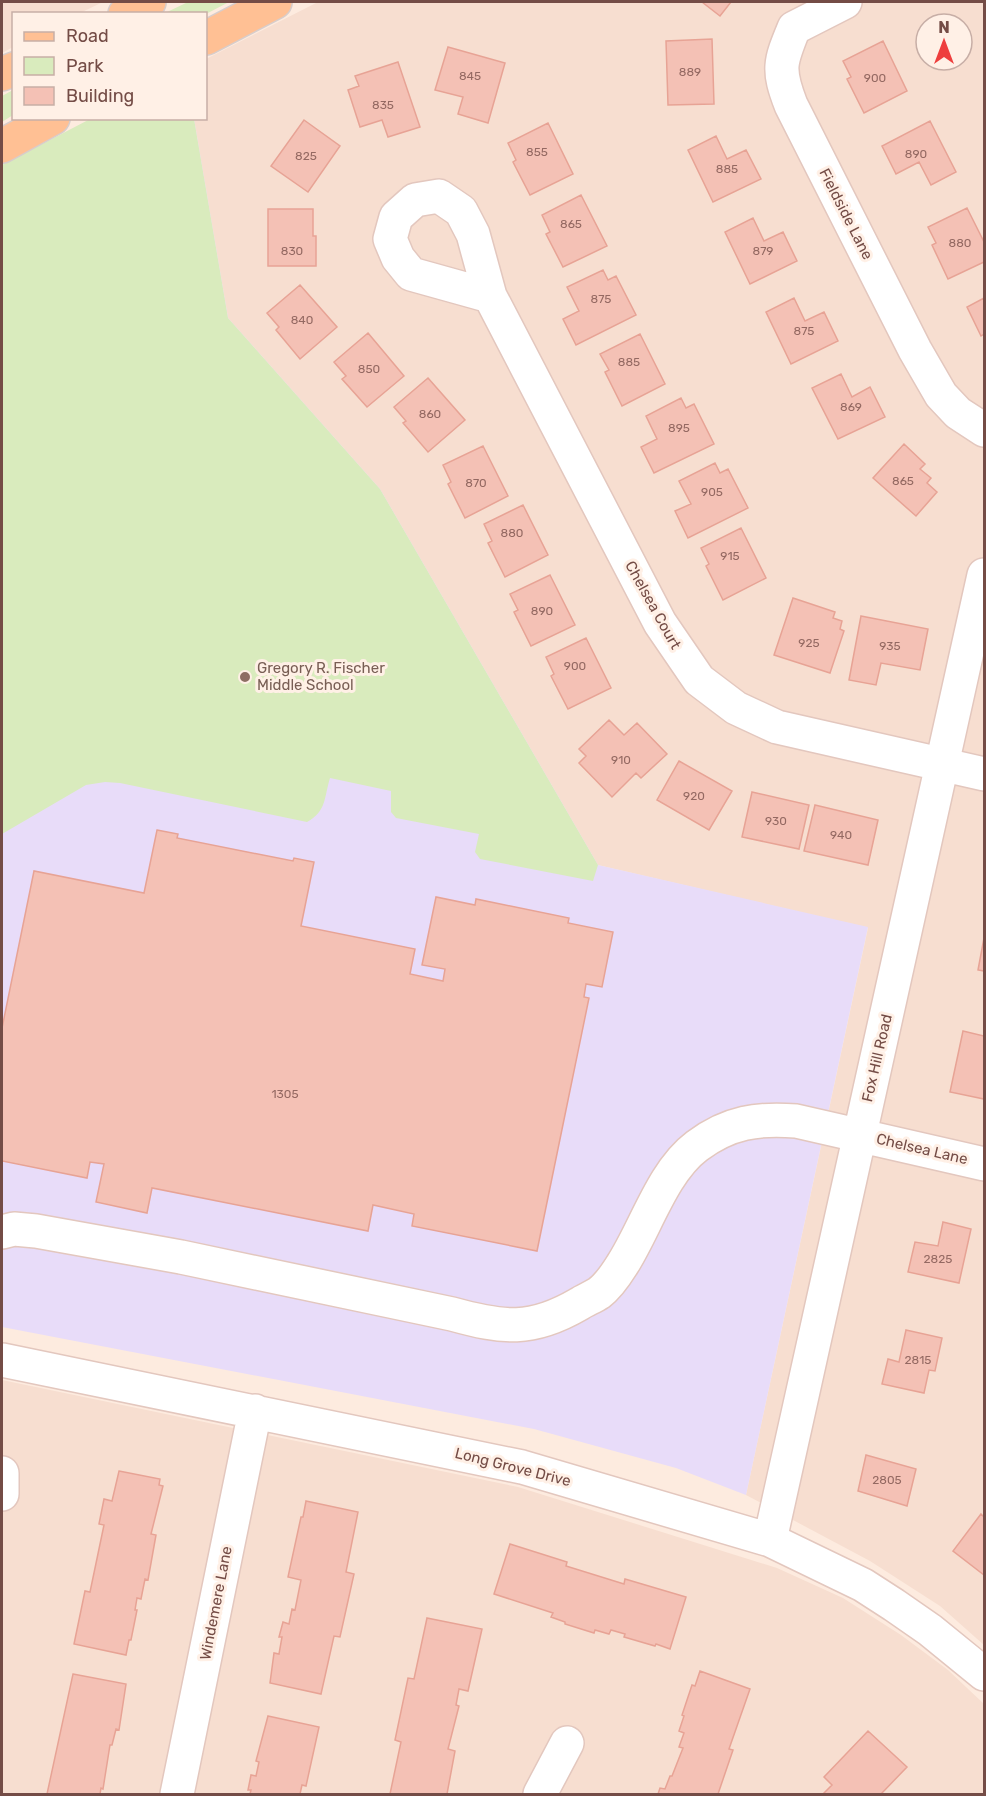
<svg xmlns="http://www.w3.org/2000/svg" width="986" height="1796" viewBox="0 0 986 1796" font-family="Rubik,sans-serif">
  <rect width="100%" height="100%" fill="#fdebdf"/>
  <!-- residential -->
  <path fill="#f7ded0" fill-rule="evenodd" d="M2,2h101l-23,11 -66,1 -1,33 -11,6z
    M318,2h666v1643l-44,-39 -70,-45 -124,-66 122,-567 -270,-63 -218,-376 -152,-171 -34,-199 12,-1v-59zM926,24h36v36h-36z
    M2,1380l516,107 259,81 66,30 58,37 47,35 36,34v90h-982z"/>
  <!-- education -->
  <path fill="#e8dcf9" d="M92,119h102l34,199 152,171 218,376 270,62 -122,568 -70,-27 -142,-39 -532,-102v-1162z"/>
  <!-- green -->
  <path fill="#d9ebbd" d="M188,2h41l-23,12 -41,-1z
    M13,90v25l-11,7v-26z
    M92,118l102,1 34,199 152,171 218,376 -5,16 -113,-22 -5,-7 4,-18 -83,-16 -5,-6v-21l-61,-13c-6,19 -3,33 -23,44l-187,-39 -15,-1 -19,3 -84,49v-669z"/>
  <!-- building -->
  <path fill="#f4c1b5" stroke="#e7a395" stroke-width="1.5" d="M702,2h29l-11,14z
    M712,39l2,65 -46,1 -2,-64z
    M883,41l24,50 -43,22 -17,-34 4,-2 -8,-16z
    M448,47l57,16 -17,60 -30,-9 5,-17 -28,-7z
    M398,62l22,65 -32,10 -6,-17 -22,7 -12,-37 11,-4 -4,-10z
    M304,120l36,26 -32,46 -37,-26z
    M930,121l26,51 -25,13 -12,-23 -23,12 -14,-28z
    M548,123l25,51 -43,21 -17,-33 3,-2 -8,-17z
    M716,136l11,23 19,-9 15,29 -48,23 -25,-52z
    M581,195l26,51 -44,21 -17,-33 4,-2 -8,-17z
    M967,208l17,34v20l-36,17 -16,-34 4,-2 -8,-16z
    M268,209h45v27h3v30h-48z
    M753,218l11,23 19,-9 14,29 -47,23 -25,-52z
    M603,270l5,10 8,-4 20,39 -60,30 -13,-26 16,-8 -12,-24z
    M300,285l37,42 -37,32 -24,-29 3,-3 -12,-14z
    M794,298l11,23 19,-9 14,29 -47,23 -25,-52z
    M984,298v36l-3,2 -14,-29z
    M368,333l36,43 -37,31 -25,-28 4,-3 -12,-14z
    M640,334l25,50 -43,22 -17,-34 4,-2 -9,-16z
    M841,374l11,23 18,-10 15,30 -47,22 -26,-51z
    M428,378l37,42 -37,32 -25,-29 3,-2 -12,-14z
    M681,398l5,10 8,-4 20,40 -60,29 -13,-26 16,-8 -11,-23z
    M904,444l21,20 -5,5 11,9 -4,5 10,9 -21,24 -43,-38z
    M483,446l25,50 -43,22 -17,-34 3,-2 -8,-17z
    M715,463l5,10 8,-4 20,39 -60,30 -13,-27 16,-7 -12,-23z
    M523,505l25,50 -43,22 -17,-34 4,-2 -8,-17z
    M741,528l25,50 -43,22 -17,-34 3,-2 -8,-16z
    M550,575l25,50 -44,21 -17,-34 4,-2 -8,-16z
    M793,598l42,14 -2,6 9,3 -2,8 4,2 -14,42 -56,-18z
    M861,616l67,13 -8,41 -39,-7 -5,22 -27,-5z
    M586,638l25,50 -43,21 -17,-33 3,-2 -8,-17z
    M609,720l15,15 13,-12 30,31 -26,24 -5,-5 -24,24 -33,-34 7,-7 -7,-7z
    M679,761l53,30 -23,39 -52,-30z
    M752,792l57,13 -10,44 -57,-12z
    M815,805l63,15 -10,45 -64,-14z
    M157,830l21,4 -1,4 116,23 1,-3 20,4 -13,64 114,23 -5,25 33,7 2,-12 -23,-4 14,-68 39,8 1,-6 93,19 -1,5 45,9 -11,55 -16,-3 -2,13 5,1 -52,253 -125,-25 2,-12 -41,-9 -5,26 -216,-43 -5,25 -51,-11 8,-38 -14,-2 -3,16 -85,-17v-133l32,-157 110,22z
    M984,938v33l-6,-1z
    M963,1031l21,5v63l-34,-7z
    M943,1222l28,7 -12,54 -51,-11 7,-30 23,4z
    M906,1330l36,8 -7,33 -6,-1 -5,23 -42,-9 6,-25 11,3z
    M866,1455l50,14 -9,37 -49,-15z
    M119,1471l41,8 -1,6 4,1 -12,48 5,1 -8,45 -3,-1 -4,20 -4,-1 -2,12h2l-6,30h-2l-3,15 -52,-11 11,-53 5,1 14,-67 -5,-1 5,-25 8,2z
    M306,1501l52,11 -12,60 8,2 -14,63 -6,-1 -13,58 -51,-11 4,-30 5,1 3,-17h-3l4,-15 6,2 3,-15 3,1 6,-30 -13,-3 13,-60h2z
    M981,1514l3,3v58l-31,-24z
    M510,1544l57,18 -1,4 58,18 1,-5 61,18 -16,52 -14,-5 -1,2 -31,-9 1,-3 -14,-4 -2,4 -14,-4 -1,3 -29,-9v-2l-14,-5 2,-4 -59,-19z
    M427,1618l55,11 -14,62 -9,-2 -3,16 3,1 -11,43 7,2 -8,43h-57l11,-52 -6,-2 13,-62 6,1z
    M700,1671l50,18 -21,60 4,1 -15,44h-60l2,-6 5,1 5,-13h2l11,-28 -4,-1 5,-14 -5,-2 5,-15 -2,-1 10,-30 3,1z
    M73,1674l53,10 -7,46 -3,-1 -4,16h-2l-7,44 -2,-1 -1,6h-53z
    M268,1716l51,11 -13,59 -4,-1 -2,9h-50l1,-4h-3l3,-15 5,1 3,-14 -3,-1z
    M868,1731l39,36 -26,27h-58l9,-9 -8,-8z"/>
  <g fill="none" stroke-linecap="round" stroke-linejoin="round">
    <defs>
      <path id="minor" d="M845,2l-51,26c-14,34 -17,41 -3,77l124,245 26,45 17,18 26,17
        M490,296l-79,-22 -13,-16 -8,-19 6,-22 19,-17 24,-4 22,15 12,23 17,62 170,327 39,57 37,28 41,19 207,47
        M2,1232l12,-3 22,2 145,26 271,57c51,14 79,18 127,-10 6,-4 14,-7 20,-11 8,-6 18,-20 23,-28 23,-35 40,-93 75,-119 32,-24 61,-28 99,-25l188,43
        M2,1360l520,107 248,73 93,45 31,20 36,25 54,44
        M2,1473v21
        M770,1540l214,-965
        M177,1794l78,-383
        M540,1794l27,-51"/>
      <path id="major" d="M125,14l24,-12
        M206,38l69,-36
        M2,74l12,-5
        M2,146l51,-28"/>
    </defs>
    <!-- minor casing -->
    <use href="#minor" stroke="#e3c7be" stroke-width="36"/>
    <!-- major casing -->
    <use href="#major" stroke="#d8cdcb" stroke-width="36"/>
    <!-- minor -->
    <use href="#minor" stroke="#fff" stroke-width="33"/>
    <!-- major -->
    <use href="#major" stroke="#ffc094" stroke-width="33"/>
  </g>
  <!-- markers -->
  <circle fill="#8d6e63" stroke="#fff0e6" stroke-width="2" cx="245" cy="677" r="6"/>
  <g text-anchor="middle" stroke-width="6" stroke-linejoin="round" paint-order="stroke">
    <!-- number labels -->
    <g font-size="12" fill="#946962">
      <text x="690" y="76">889</text>
      <text x="470" y="80">845</text>
      <text x="875" y="82">900</text>
      <text x="383" y="109">835</text>
      <text x="537" y="156">855</text>
      <text x="916" y="158">890</text>
      <text x="306" y="160">825</text>
      <text x="727" y="173">885</text>
      <text x="571" y="228">865</text>
      <text x="960" y="247">880</text>
      <text x="292" y="255">830</text>
      <text x="763" y="255">879</text>
      <text x="601" y="303">875</text>
      <text x="302" y="324">840</text>
      <text x="804" y="335">875</text>
      <text x="629" y="366">885</text>
      <text x="369" y="373">850</text>
      <text x="851" y="411">869</text>
      <text x="430" y="418">860</text>
      <text x="679" y="432">895</text>
      <text x="903" y="485">865</text>
      <text x="476" y="487">870</text>
      <text x="712" y="496">905</text>
      <text x="512" y="537">880</text>
      <text x="730" y="560">915</text>
      <text x="542" y="615">890</text>
      <text x="809" y="647">925</text>
      <text x="890" y="650">935</text>
      <text x="575" y="670">900</text>
      <text x="621" y="764">910</text>
      <text x="694" y="800">920</text>
      <text x="776" y="825">930</text>
      <text x="841" y="839">940</text>
      <text x="285" y="1098">1305</text>
      <text x="938" y="1263">2825</text>
      <text x="918" y="1364">2815</text>
      <text x="887" y="1484">2805</text>
    </g>
    <!-- street labels -->
    <g font-size="15" fill="#744c46" stroke="#fff0e6">
      <text transform="translate(846 214) rotate(63)" y="5">Fieldside Lane</text>
      <text transform="translate(653 605) rotate(61)" y="5">Chelsea Court</text>
      <text transform="translate(877 1058) rotate(-77)" y="5">Fox Hill Road</text>
      <text transform="translate(922 1149) rotate(13)" y="5">Chelsea Lane</text>
      <text transform="translate(513 1467) rotate(14)" y="5">Long Grove Drive</text>
      <text transform="translate(216 1603) rotate(-79)" y="5">Windemere Lane</text>
    </g>
    <!-- education labels -->
    <g font-size="15" fill="#785e54" stroke="#fff0e6" text-anchor="start">
      <text x="257" y="673">Gregory R. Fischer<tspan x="257" dy="17">Middle School</tspan></text>
    </g>
  </g>
  <!-- border -->
  <rect width="986" height="1796" fill="none" stroke="#744c46" stroke-width="6"/>
  <!-- legend -->
  <rect x="12" y="12" width="195" height="108" fill="#fff0e6" stroke="#c7aea6" stroke-width="1.5"/>
  <rect x="24" y="32" width="30" height="9" fill="#ffc094" stroke="#c7aea6" stroke-width="1.5"/>
  <text x="66" y="42" font-size="18" fill="#744c46">Road</text>
  <rect x="24" y="57" width="30" height="18" fill="#d9ebbd" stroke="#c7aea6" stroke-width="1.5"/>
  <text x="66" y="72" font-size="18" fill="#744c46">Park</text>
  <rect x="24" y="87" width="30" height="18" fill="#f4c1b5" stroke="#c7aea6" stroke-width="1.5"/>
  <text x="66" y="102" font-size="18" fill="#744c46">Building</text>
  <!-- north arrow -->
  <g transform="translate(944 42)"><circle r="28" fill="#fff0e6" stroke="#c7aea6" stroke-width="1.5"/>
  <path d="M0-4.5L10 22L0 15L-10 22Z" fill="#ee3e3d"/>
  <text y="-9" font-size="16" font-weight="bold" text-anchor="middle" fill="#744c46">N</text>
  </g>
</svg>
